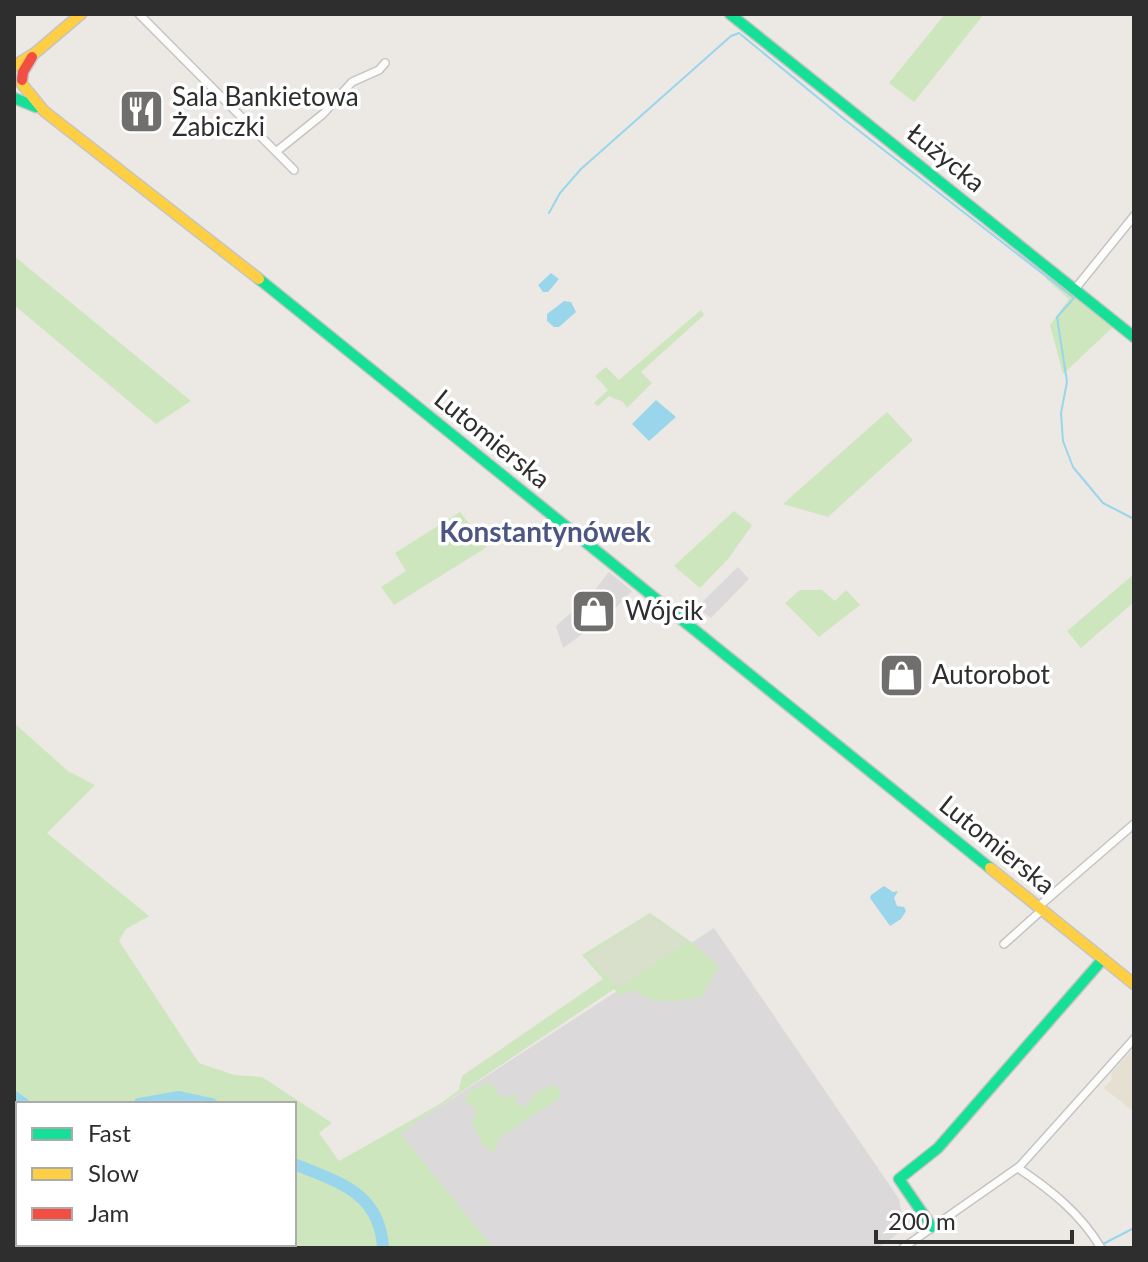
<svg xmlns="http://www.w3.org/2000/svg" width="1148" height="1262" viewBox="0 0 1148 1262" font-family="Lato,sans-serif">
  <rect width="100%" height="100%" fill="#ece8e4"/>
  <!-- industrial -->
  <path fill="#dcd9db" d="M738,567l11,12 -38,39 -14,-11z
    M609,572l23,19 -23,24 -46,33 -7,-22 35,-31z
    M714,928l185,271 5,30 -26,19h-385l-94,-115z"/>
  <!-- education -->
  <path fill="#e6e0d3" d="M1134,1048v64l-30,-24 8,-9 -1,-6z"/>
  <!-- green -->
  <path fill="#cee6be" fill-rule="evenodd" d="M945,14h39l-70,88 -25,-19z
    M14,256l177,145 -35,23 -142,-119z
    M1052,275l63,50 -52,49 -13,-49 19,-26 -23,-20z
    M701,310l3,5 -63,57 11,11 -25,25 -4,-6 -14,-6 -11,10 -4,-3 14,-13 -13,-14 11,-9 13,13z
    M887,412l26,28 -85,77 -45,-13z
    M734,511l18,14 -23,33 -29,30 -26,-22z
    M460,512l27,35 -93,58 -13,-18 25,-16 -11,-18z
    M1134,574v28l-53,46 -14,-17z
    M800,590h22l13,11 11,-11 14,15 -41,32 -34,-34z
    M14,723l54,48 27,14 -48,48 102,83 -23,13 -7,12 80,122 35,12 28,2 70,46 -13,10 20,28 101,-57 19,-14 3,-14 141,-97 -21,-24 68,-42 44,31 25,22 -17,31c-24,4 -48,10 -68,-7l-15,5 -5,-6 -214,144 93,115h-479zM18,1104h276v140h-276z
    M490,1082l10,14 8,1 9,-4 -1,13 4,-3 4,4 4,-2c5,-12 12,-16 25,-20l7,4v9l-60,39 -7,16 -12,-10 -9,-20 4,-14 -11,-7 4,-11z"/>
  <!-- cemetery -->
  <path fill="#d8e0cc" d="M650,915l37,27 -69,46 -32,-32z"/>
  <!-- water -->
  <path fill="#99d6ec" d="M551,273l8,6 -11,13h-5l-5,-7z
    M564,301l7,1 5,10 -17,15h-5l-7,-6v-7z
    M656,400l20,17 -27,24 -17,-17z
    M884,886l9,6 5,-1 -4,7 3,8 7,1 2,4 -5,8 -11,7 -20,-28 1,-3z"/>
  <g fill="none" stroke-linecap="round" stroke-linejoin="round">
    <!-- stream -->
    <path stroke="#99d6ec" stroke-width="2" d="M549,213l11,-20 21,-24 150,-133 8,-3 105,86 230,179 -17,19 10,65 -6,31 2,28 10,26 30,36 31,16
      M1103,1244l31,-16"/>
    <!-- river -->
    <path stroke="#99d6ec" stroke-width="12" d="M14,1097l10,7
      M139,1104l40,-7 33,7
      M294,1164c44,18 86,28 89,84"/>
    <defs>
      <path id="street" d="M139,14l155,156
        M277,151l46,-37 29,-32 27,-12 6,-7
        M1075,289l59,-73
        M1038,907l96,-83
        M1004,944l38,-34
        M1018,1168c33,22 63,46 83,80
        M903,1248l117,-82 114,-127"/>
      <path id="fast" d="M730,14l404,323
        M14,98l22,9
        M259,279l731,589
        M932,1227l-33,-48 39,-31 165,-189"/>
      <path id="slow" d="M14,66l21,-13 46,-39
        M22,84l22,27 215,168
        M990,868l144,116"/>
      <path id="jam" d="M22,80l1,-8 9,-15"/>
    </defs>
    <!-- street casing -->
    <use href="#street" stroke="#c5c4c5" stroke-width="10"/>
    <!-- fast casing -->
    <use href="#fast" stroke="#c5c4c5" stroke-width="13"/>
    <!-- slow casing -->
    <use href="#slow" stroke="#c5c4c5" stroke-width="13"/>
    <!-- jam casing -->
    <use href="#jam" stroke="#c5c4c5" stroke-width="13"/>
    <!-- street -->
    <use href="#street" stroke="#fcfcfb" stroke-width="7"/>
    <!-- fast -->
    <use href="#fast" stroke="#16e098" stroke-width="10"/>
    <!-- slow -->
    <use href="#slow" stroke="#ffcf43" stroke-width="10"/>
    <!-- jam -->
    <use href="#jam" stroke="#f24e42" stroke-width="10"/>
  </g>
  <!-- icons -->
  <defs>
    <symbol id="restaurant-square" viewBox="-11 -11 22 22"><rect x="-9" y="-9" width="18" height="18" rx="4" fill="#706f6e" stroke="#fff"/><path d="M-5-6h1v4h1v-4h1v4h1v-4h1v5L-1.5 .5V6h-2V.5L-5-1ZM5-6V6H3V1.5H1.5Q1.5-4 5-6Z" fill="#fff"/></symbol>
    <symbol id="shop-square" viewBox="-11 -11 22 22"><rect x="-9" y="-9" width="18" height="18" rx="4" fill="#706f6e" stroke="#fff"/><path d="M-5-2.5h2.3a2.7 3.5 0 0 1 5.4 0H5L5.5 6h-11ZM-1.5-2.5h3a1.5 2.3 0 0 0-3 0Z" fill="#fff"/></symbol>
  </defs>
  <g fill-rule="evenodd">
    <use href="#restaurant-square" x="116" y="86" width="51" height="51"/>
    <use href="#shop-square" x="568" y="586" width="51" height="51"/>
    <use href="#shop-square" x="876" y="650" width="51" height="51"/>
  </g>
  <g text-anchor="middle" stroke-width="7" stroke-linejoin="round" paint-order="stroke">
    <!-- poi labels -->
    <g font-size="26" fill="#2e2e2e" stroke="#fff" text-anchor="start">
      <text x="172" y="106">Sala Bankietowa<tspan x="172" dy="30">Żabiczki</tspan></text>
      <text x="625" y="620">Wójcik</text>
      <text x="932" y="684">Autorobot</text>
    </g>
    <!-- street labels -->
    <g font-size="26" fill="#2e2e2e" stroke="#fff">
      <text transform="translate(946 158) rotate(39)" y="9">Łużycka</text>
      <text transform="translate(492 439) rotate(39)" y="9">Lutomierska</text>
      <text transform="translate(997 845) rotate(39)" y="9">Lutomierska</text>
    </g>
    <!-- neighbourhood labels -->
    <g font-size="28" font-weight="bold" fill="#4d5680" stroke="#fff">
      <text x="545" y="542">Konstantynówek</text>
    </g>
  </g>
  <!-- border -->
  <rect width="1148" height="1262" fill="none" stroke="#2e2e2e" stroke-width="32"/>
  <!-- legend -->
  <rect x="16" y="1102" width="280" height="144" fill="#ffffff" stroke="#ababab" stroke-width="2"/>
  <rect x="32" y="1128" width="40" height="12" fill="#16e098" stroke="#ababab" stroke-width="2"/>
  <text x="88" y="1142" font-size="24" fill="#2e2e2e">Fast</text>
  <rect x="32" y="1168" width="40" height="12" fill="#ffcf43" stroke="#ababab" stroke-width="2"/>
  <text x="88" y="1182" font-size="24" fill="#2e2e2e">Slow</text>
  <rect x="32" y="1208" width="40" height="12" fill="#f24e42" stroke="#ababab" stroke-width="2"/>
  <text x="88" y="1222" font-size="24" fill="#2e2e2e">Jam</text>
  <!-- scale -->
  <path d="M876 1230v12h196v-12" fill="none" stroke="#2e2e2e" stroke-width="4"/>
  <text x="888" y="1230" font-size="24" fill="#2e2e2e" stroke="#ffffff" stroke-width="6" paint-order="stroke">200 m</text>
</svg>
